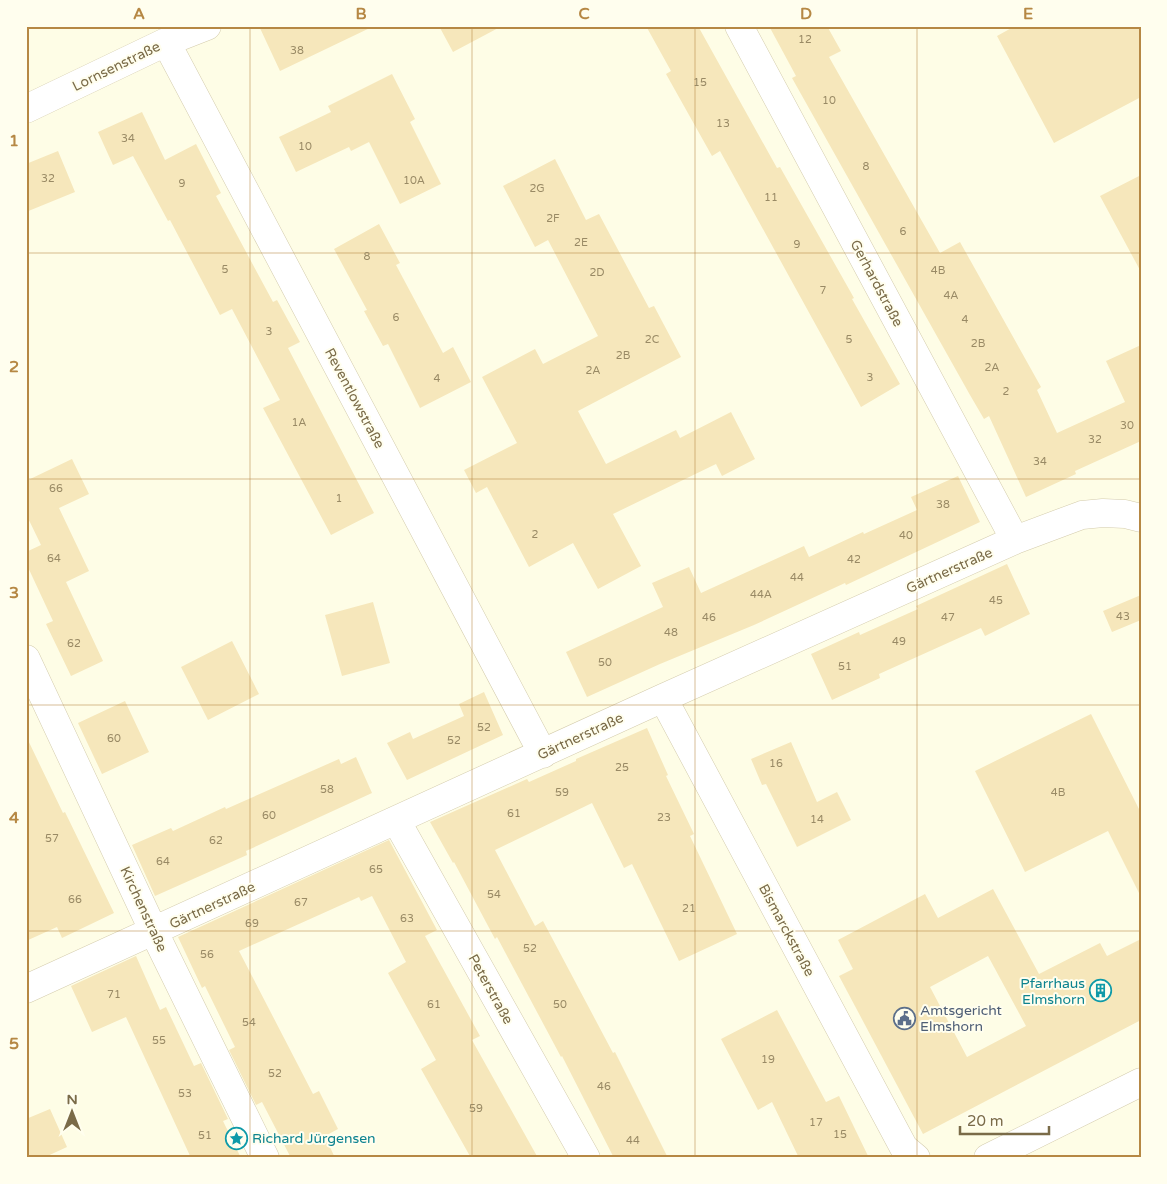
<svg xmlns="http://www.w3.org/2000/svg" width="1167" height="1184" viewBox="0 0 1167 1184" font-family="'Varela Round',sans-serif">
  <rect width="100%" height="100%" fill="#fefde6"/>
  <!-- building -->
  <path fill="#f6e7bb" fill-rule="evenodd" d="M259,26h115l-94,45z
    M439,26h63l-49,26z
    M646,26h52l79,142 3,-1 74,131 -2,1 48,85 -39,23 -141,-256 -8,5 -46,-82 5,-3z
    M769,26h58l14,25 -12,6 111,196 20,-11 81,145 -4,3 20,43 68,-31 -19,-41 35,-16v96l-66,30 1,3 -50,23 -37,-81 -5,3 -14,-24 -178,-317 4,-2z
    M1015,26h126v71l-87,46 -57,-107z
    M392,74l23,45 -5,3 31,62 -41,20 -31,-62 -18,9 -2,-4 -53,25 -17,-35 52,-25 -3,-6z
    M142,112l23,48 31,-16 25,49 -5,3 57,106 4,-2 23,42 -12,6 86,165 -43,22 -68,-127 17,-8 -48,-91 -12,6 -50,-95 -2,1 -35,-65 -20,9 -15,-33z
    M58,151l17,41 -49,20v-48z
    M555,159l31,61 13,-6 50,94 5,-2 27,51 -103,54 28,53 70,-34 4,8 51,-26 24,47 -33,17 -6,-12 -103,50 28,52 -43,23 -25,-46 -44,24 -42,-80 -11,6 -12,-23 53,-27 -35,-66 53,-28 8,15 55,-28 -50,-96 -13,7 -32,-61z
    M1141,175v97l-41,-76z
    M379,224l21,39 -4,2 47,88 10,-6 18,35 -51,26 -32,-64 -5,2 -19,-35 3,-1 -33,-61z
    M72,459l17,35 -30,14 30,63 -23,11 37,79 -32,15 -25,-52 7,-3 -27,-58v-11l15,-7 -15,-31v-33z
    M958,476l22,46 -134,63 -1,-2 -91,42 -94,39 -73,33 -21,-45 97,-45 -11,-24 37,-16 12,26 103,-47 5,11 54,-25 1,2 53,-24 -6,-13z
    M1007,564l23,50 -45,22 -4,-8 -102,46 1,4 -48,22 -21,-46 48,-22 1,3 58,-26 -2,-3z
    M1141,595v25l-29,12 -9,-21z
    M373,602l17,61 -48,13 -17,-61z
    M232,641l27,53 -51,26 -27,-53z
    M484,692l19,43 -96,45 -20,-37 23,-11 3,7 51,-23 -5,-12z
    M125,701l24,51 -47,22 -24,-51z
    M1091,714l50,99v84l-33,-66 -83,41 -50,-101z
    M647,728l21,47 -2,1 28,58 -4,2 47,98 -58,27 -47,-97 -8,4 -32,-65 -97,47 40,76 8,-5 70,132 2,-1 53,106h-54l-52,-102 -1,1 -64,-120 -2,2 -41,-77 -1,1 -23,-41 97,-43 2,3 47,-21v-2z
    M26,736l37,77 2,-1 49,101 -52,25 -5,-11 -31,14z
    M791,742l26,60 20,-10 14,28 -54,27 -31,-63 -4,1 -11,-26z
    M356,757l16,36 -126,58 1,4 -92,41 -23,-51 39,-17 2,3 52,-24 1,2 113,-50 2,5z
    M389,840l48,90 -12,6 55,100 -8,4 66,118h-67l-50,-89 15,-9 -48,-87 18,-11 -34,-66 -11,5 -2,-4 -120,54 74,143 6,-3 19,38 -13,7 10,22h-44l-29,-56 -6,3 -27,-55 6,-3 -30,-61 -3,2 -24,-51z
    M993,889l46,85 61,-31 7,13 34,-17v81l-218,114 -84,-158 14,-7 -15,-29 87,-46 13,24zM988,956l38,70 -59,31 -37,-70z
    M136,956l24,54 6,-3 28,59 7,-3 27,56 -5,2 18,37h-50l-65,-141 -34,15 -21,-46z
    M777,1010l49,92 13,-6 30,62h-70l-27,-56 -14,8 -37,-71z
    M50,1109l17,38 -24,11h-17v-39z"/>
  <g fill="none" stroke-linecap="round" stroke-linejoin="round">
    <defs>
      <path id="minor" d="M739,26l276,514
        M166,42l377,712
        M26,109l140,-67 41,-16
        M26,659l128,273 111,226
        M663,698l241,450 12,10
        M396,820l190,338
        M26,989l637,-291 352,-158 67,-25 21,-2 22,1 16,4
        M988,1158l153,-76"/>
    </defs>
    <!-- minor casing -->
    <use href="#minor" stroke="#d4ccad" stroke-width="29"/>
    <!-- minor -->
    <use href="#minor" stroke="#fff" stroke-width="28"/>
  </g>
  <!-- grid -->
  <path fill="none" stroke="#b68844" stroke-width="1" stroke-opacity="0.55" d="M250,26v1132M472,26v1132M695,26v1132M917,26v1132M26,253h1115M26,479h1115M26,705h1115M26,931h1115"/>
  <!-- icons -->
  <defs>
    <symbol id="building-ring" viewBox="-11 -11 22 22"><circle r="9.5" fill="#fffeee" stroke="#0f9aa8" stroke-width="1.5"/><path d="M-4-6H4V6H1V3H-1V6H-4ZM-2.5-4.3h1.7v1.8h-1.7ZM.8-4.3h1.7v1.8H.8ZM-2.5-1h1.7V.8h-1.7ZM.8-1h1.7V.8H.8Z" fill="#0f9aa8"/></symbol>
    <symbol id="civic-ring" viewBox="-11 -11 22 22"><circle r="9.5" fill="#fffeee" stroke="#5c6f8a" stroke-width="1.5"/><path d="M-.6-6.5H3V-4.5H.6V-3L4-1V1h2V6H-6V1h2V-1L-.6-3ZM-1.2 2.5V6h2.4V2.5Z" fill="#5c6f8a"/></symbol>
    <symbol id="sight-ring" viewBox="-11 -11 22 22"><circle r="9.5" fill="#fffeee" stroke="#0f9aa8" stroke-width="1.5"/><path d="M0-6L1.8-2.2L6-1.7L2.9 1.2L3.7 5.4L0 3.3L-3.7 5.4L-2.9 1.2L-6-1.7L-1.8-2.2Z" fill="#0f9aa8"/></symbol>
  </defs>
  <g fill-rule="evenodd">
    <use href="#building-ring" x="1088" y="978" width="25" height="25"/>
    <use href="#civic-ring" x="892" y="1006" width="25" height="25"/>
    <use href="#sight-ring" x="224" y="1126" width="25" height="25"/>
  </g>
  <g text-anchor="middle" stroke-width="4" stroke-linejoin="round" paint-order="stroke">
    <!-- number labels -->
    <g font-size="11" fill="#998a65">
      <text x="805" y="43">12</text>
      <text x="297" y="54">38</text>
      <text x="700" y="86">15</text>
      <text x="829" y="104">10</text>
      <text x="723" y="127">13</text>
      <text x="128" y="142">34</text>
      <text x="305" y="150">10</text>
      <text x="866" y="170">8</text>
      <text x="48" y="182">32</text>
      <text x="414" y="184">10A</text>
      <text x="182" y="187">9</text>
      <text x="537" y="192">2G</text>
      <text x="771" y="201">11</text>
      <text x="553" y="222">2F</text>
      <text x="903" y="235">6</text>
      <text x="581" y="246">2E</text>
      <text x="797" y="248">9</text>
      <text x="367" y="260">8</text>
      <text x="225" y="273">5</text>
      <text x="938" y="274">4B</text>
      <text x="597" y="276">2D</text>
      <text x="823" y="294">7</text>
      <text x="951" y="299">4A</text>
      <text x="396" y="321">6</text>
      <text x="965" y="323">4</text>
      <text x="269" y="335">3</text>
      <text x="652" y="343">2C</text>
      <text x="849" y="343">5</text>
      <text x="978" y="347">2B</text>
      <text x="623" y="359">2B</text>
      <text x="992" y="371">2A</text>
      <text x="593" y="374">2A</text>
      <text x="870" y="381">3</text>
      <text x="437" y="382">4</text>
      <text x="1006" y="395">2</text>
      <text x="299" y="426">1A</text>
      <text x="1127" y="429">30</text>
      <text x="1095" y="443">32</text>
      <text x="1040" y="465">34</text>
      <text x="56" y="492">66</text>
      <text x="339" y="502">1</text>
      <text x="943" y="508">38</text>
      <text x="535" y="538">2</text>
      <text x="906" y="539">40</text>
      <text x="54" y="562">64</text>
      <text x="854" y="563">42</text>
      <text x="797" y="581">44</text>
      <text x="761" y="598">44A</text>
      <text x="996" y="604">45</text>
      <text x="1123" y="620">43</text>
      <text x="709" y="621">46</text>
      <text x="948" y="621">47</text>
      <text x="671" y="636">48</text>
      <text x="899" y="645">49</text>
      <text x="74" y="647">62</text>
      <text x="605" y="666">50</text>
      <text x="845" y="670">51</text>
      <text x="484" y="731">52</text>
      <text x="114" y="742">60</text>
      <text x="454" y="744">52</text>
      <text x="776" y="767">16</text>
      <text x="622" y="771">25</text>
      <text x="327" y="793">58</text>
      <text x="562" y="796">59</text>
      <text x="1058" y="796">4B</text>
      <text x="514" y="817">61</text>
      <text x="269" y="819">60</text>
      <text x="664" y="821">23</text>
      <text x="817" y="823">14</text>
      <text x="52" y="842">57</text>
      <text x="216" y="844">62</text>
      <text x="163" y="865">64</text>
      <text x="376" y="873">65</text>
      <text x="494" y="898">54</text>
      <text x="75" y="903">66</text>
      <text x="301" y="906">67</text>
      <text x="689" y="912">21</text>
      <text x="407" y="922">63</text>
      <text x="252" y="927">69</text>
      <text x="530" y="952">52</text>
      <text x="207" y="958">56</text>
      <text x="114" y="998">71</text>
      <text x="434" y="1008">61</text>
      <text x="560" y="1008">50</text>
      <text x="249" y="1026">54</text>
      <text x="159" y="1044">55</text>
      <text x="768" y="1063">19</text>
      <text x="275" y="1077">52</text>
      <text x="604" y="1090">46</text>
      <text x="185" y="1097">53</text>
      <text x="476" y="1112">59</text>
      <text x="816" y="1126">17</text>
      <text x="840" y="1138">15</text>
      <text x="205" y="1139">51</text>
      <text x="633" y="1144">44</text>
    </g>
    <!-- street labels -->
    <g font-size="14" fill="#7a6b48" stroke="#fffeee">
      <text transform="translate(116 66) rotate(-26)" y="5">Lornsenstraße</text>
      <text transform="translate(877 283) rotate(62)" y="5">Gerhardstraße</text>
      <text transform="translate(355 398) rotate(62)" y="5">Reventlowstraße</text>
      <text transform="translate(949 570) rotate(-24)" y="5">Gärtnerstraße</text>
      <text transform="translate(580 736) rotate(-25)" y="5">Gärtnerstraße</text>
      <text transform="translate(212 905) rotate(-25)" y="5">Gärtnerstraße</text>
      <text transform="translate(144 909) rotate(65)" y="5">Kirchenstraße</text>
      <text transform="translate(787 930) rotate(62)" y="5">Bismarckstraße</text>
      <text transform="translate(491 989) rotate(61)" y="5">Peterstraße</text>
    </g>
    <!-- culture labels -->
    <g font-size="14" fill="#0d838f" stroke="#fffeee" text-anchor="end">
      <text x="1085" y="988">Pfarrhaus<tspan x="1085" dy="16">Elmshorn</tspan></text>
      <text x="252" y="1143" text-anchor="start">Richard Jürgensen</text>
    </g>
    <!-- service labels -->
    <g font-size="14" fill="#4e5e75" stroke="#fffeee" text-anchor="start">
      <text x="920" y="1015">Amtsgericht<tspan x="920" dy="16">Elmshorn</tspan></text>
    </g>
  </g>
  <!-- border -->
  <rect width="1167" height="1184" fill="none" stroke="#fffeee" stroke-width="55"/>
  <!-- north arrow -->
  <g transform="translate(72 1112)" stroke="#fffeee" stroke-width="4" paint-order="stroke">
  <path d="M0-4L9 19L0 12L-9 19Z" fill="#7a6b48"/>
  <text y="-8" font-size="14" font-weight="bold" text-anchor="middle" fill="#7a6b48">N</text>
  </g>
  <!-- scale -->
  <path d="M960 1126v8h89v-8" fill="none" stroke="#7a6b48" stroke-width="2.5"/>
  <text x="967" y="1126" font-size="15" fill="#7a6b48" stroke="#fffeee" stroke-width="4" paint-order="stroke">20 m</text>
  <rect x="28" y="28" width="1112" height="1128" fill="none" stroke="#b68844" stroke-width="2"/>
  <g font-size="16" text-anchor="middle" font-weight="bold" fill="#b68844">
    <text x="139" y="19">A</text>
    <text x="361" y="19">B</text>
    <text x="584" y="19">C</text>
    <text x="806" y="19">D</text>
    <text x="1028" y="19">E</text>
    <text x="14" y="146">1</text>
    <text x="14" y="372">2</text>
    <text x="14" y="598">3</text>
    <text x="14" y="823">4</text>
    <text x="14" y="1049">5</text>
  </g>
</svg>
